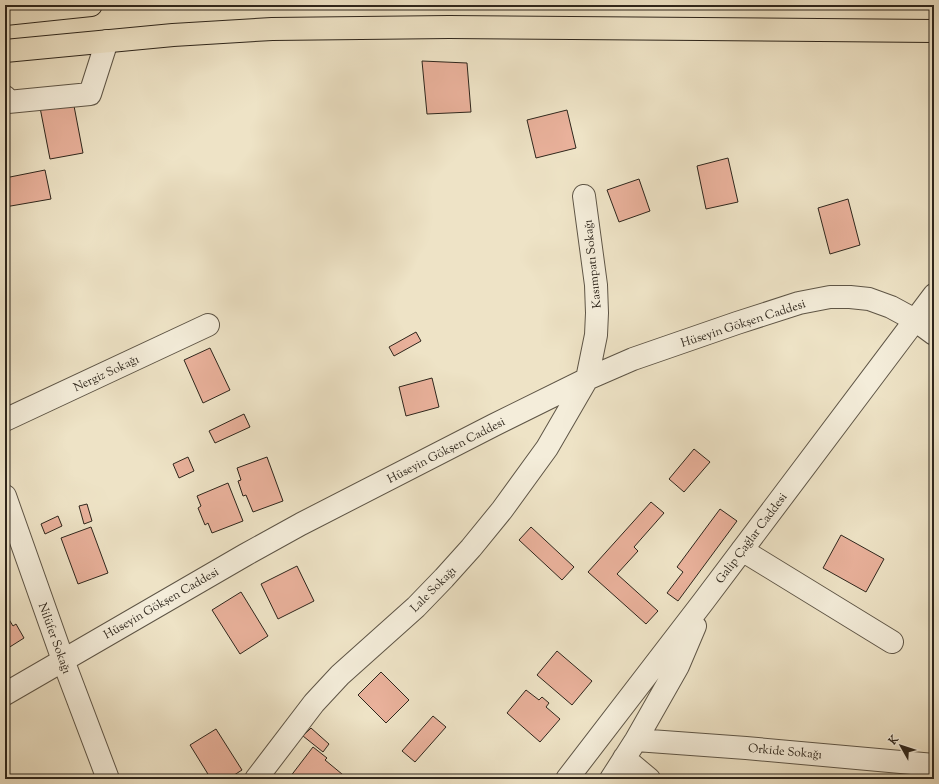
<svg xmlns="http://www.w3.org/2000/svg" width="939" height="784" viewBox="0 0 939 784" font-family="'Sorts Mill Goudy',serif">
  <rect width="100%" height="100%" fill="#eee3c6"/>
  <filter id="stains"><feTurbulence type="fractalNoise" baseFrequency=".005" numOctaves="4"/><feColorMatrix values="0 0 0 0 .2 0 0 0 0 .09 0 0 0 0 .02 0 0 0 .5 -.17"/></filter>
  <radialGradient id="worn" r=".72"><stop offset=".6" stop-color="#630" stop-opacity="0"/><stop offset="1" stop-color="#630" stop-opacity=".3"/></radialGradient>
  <!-- building -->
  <path fill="#e9b19b" stroke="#2e261c" d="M422,61l45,2 4,49 -44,2z
    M70,85l13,68 -33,6 -13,-67z
    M567,110l9,38 -40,10 -9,-38z
    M728,158l10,44 -32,7 -9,-43z
    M45,170l6,29 -46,8v-29z
    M639,179l11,32 -31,11 -12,-32z
    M848,199l12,46 -30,9 -12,-46z
    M416,332l5,9 -27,15 -5,-9z
    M210,348l20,42 -27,13 -19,-43z
    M432,378l7,29 -33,9 -7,-29z
    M244,414l6,13 -35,16 -6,-12z
    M694,449l16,13 -26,30 -15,-13z
    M188,457l6,14 -15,7 -6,-14z
    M267,457l16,44 -30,11 -7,-17 -3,1 -5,-15 3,-1 -4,-12z
    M228,483l15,38 -31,12 -4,-10 -3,2 -7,-17 3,-2 -4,-10z
    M651,502l13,11 -30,34 4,4 -21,23 41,37 -12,13 -58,-52z
    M87,504l5,17 -8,3 -5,-18z
    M720,509l17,12 -59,80 -11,-8 16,-21 -6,-5z
    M58,516l4,10 -17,8 -4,-10z
    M91,527l17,46 -30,11 -17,-46z
    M531,527l43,40 -12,13 -43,-40z
    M841,535l43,24 -18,33 -43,-24z
    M297,566l17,35 -36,18 -17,-35z
    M241,592l27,44 -28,18 -28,-44z
    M5,613l8,13 3,-2 8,14 -19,12z
    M557,651l35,30 -20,24 -35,-30z
    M381,672l28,28 -23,23 -28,-28z
    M526,690l13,10 3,-3 7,6 -3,4 14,12 -20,23 -33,-29z
    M433,716l13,11 -31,35 -13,-11z
    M311,728l18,16 -6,8 -20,-16z
    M216,729l26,41 -14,9h-17l-21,-34z
    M313,747l14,11 -2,2 23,19h-56l-2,-2z"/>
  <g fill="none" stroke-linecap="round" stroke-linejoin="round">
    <defs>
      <path id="minor" d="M5,97l3,5 82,-8 17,-53
        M5,420l203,-95
        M5,496l58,164 45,119
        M742,550l150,92
        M5,694l240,-139 56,-31 193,-99 93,-46 46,-20 104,-36 62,-20 31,-6h20l19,2 22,8 24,13 19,14
        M636,740l110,8 188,17
        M624,758l25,21
        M256,779l58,-76 26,-28 76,-68 28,-29 27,-30 31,-38 45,-62 40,-69 9,-44 1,-22 -1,-28 -12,-89
        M567,779l136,-177 231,-307
        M611,779l25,-39 42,-74 17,-40"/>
      <path id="major" d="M5,14l86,-9
        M5,51l168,-16 99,-6 177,-2 485,4"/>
    </defs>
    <!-- minor casing -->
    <use href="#minor" stroke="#5e5546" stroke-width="24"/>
    <!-- major casing -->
    <use href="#major" stroke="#2e261c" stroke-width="24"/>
    <!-- minor -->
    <use href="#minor" stroke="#f4edda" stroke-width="22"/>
    <!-- major -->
    <use href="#major" stroke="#eee3c6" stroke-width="22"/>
  </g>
  <g text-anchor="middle" stroke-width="4" stroke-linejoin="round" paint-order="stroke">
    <!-- street labels -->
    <g font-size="12" fill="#2e261c" stroke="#f4edda">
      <text transform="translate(592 264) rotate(-96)" y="4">Kasımpatı Sokağı</text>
      <text transform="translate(743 323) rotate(-18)" y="4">Hüseyin Gökşen Caddesi</text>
      <text transform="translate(106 373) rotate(-25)" y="4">Nergiz Sokağı</text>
      <text transform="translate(446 450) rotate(-27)" y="4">Hüseyin Gökşen Caddesi</text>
      <text transform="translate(751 538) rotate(-53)" y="4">Galip Çağlar Caddesi</text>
      <text transform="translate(433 589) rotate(-45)" y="4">Lale Sokağı</text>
      <text transform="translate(161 603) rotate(-30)" y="4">Hüseyin Gökşen Caddesi</text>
      <text transform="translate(55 638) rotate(70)" y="4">Nilüfer Sokağı</text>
      <text transform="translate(785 751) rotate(5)" y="4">Orkide Sokağı</text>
    </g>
  </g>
  <!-- margin -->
  <rect width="939" height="784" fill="none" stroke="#eee3c6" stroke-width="20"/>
  <rect x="6" y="6" width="927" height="772" fill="none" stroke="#2e261c" stroke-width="2"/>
  <rect x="10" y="10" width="919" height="764" fill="none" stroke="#2e261c"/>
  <!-- north arrow -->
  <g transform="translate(901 746) rotate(309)" stroke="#f4edda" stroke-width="3" paint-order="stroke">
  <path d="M0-3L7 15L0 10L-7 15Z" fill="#2e261c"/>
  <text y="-6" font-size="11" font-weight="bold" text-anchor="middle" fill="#2e261c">K</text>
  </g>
  <rect width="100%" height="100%" filter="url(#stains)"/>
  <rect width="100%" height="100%" fill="url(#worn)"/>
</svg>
